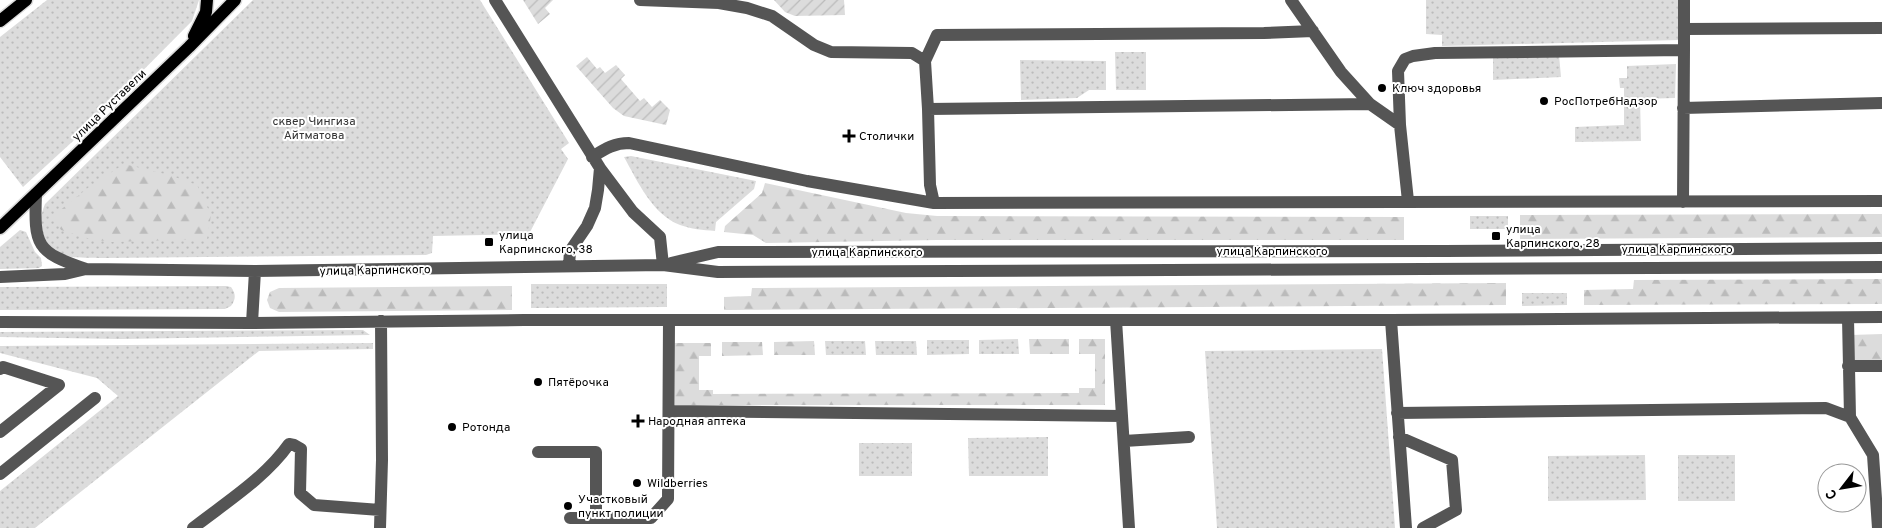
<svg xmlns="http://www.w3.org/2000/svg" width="1882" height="528" viewBox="0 0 1882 528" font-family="Overpass,sans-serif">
  <defs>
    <pattern id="grass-dots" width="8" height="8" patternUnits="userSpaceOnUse" patternTransform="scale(1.25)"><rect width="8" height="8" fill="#dcdcdc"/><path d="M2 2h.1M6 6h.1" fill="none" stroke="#bbb" stroke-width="1.8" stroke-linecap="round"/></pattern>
    <pattern id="forest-firs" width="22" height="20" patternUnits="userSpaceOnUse" patternTransform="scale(1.25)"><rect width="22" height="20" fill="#dcdcdc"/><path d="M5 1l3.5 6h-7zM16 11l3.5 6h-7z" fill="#bbb"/></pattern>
    <pattern id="garden-furrows" width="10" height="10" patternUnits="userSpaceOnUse" patternTransform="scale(1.25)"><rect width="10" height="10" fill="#dcdcdc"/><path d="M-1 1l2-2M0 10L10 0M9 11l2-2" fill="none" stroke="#bbb"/></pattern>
  </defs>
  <rect width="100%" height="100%" fill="#fff"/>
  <!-- grass -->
  <path fill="url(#grass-dots)" d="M47,0h152l-7,21 -120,121 -49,45 -23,-30v-120z
    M253,0h227l89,143 -8,6 7,10 -39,75 -96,2 -1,17 -6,2 -324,3c-12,-1 -29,1 -40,-3 -22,-8 -25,-33 -17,-51z
    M1426,0h252l1,40 -237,6v-11l-16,-1z
    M1115,52h31v38h-30z
    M1559,55l2,22 -68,3v-24z
    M1020,60l86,1v29h-17l-12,8 -56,2z
    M1676,64l-1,34 -35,1 1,42 -66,1v-15l49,-2v-37h-4l-1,-10h8v-12z
    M631,156l125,25 -2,8 -38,33 -1,9c-12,-1 -24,-2 -35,-6 -28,-11 -42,-43 -56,-68z
    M1470,216h38v13h-38z
    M20,230l6,2 9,20 6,6 1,8 -3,2 -39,1v-22z
    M531,284h136v23l-136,1z
    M226,286l5,1c5,7 5,12 0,19l-6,3 -225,1v-23z
    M1522,293h45v12l-45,1z
    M363,330l7,5 -249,4 -121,-2v-5z
    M1018,339l1,15h-40v-14z
    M927,340h42v14l-42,1z
    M825,341h40l1,14h-40z
    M875,341h41l1,14h-41z
    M373,343v6l-114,2 -224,177h-35v-37l118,-95 -21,-18 -97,-25v-7z
    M1382,349l13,179h-178l-12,-177z
    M1048,437v39h-79l-1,-38z
    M859,443h53v33h-53z
    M1645,455l1,45 -98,1v-45z
    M1678,455h57v46h-57z"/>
  <!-- forest -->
  <path fill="url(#forest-firs)" d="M124,164l45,11 28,10 14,30 -4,24 -95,3 -22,-3 -29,-9 -8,-14 36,-29z
    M765,183l141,30 31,3 467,1v23h-467l-171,3 -13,-8 -29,-3 1,-6 37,-33z
    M1882,214v23l-362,2v-24z
    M1882,279v25l-298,1v-15l49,-1 1,-9z
    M1506,283v22l-782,5v-13l27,-1 1,-8z
    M512,286v24l-233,2 -9,-4 -3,-8 3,-8 9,-4z
    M1882,334v29h-31v-28z
    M1029,339h40v15h-39z
    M1079,339h26v66h-430v-62h36v13h-12v34h14v4l366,-1v-5h16v-34h-16z
    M814,341l1,14h-41v-13z
    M722,342h40l1,13 -41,1z"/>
  <!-- garden -->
  <path fill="url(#garden-furrows)" d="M523,0h30l-8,8 5,6 -12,10z
    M774,0h70l1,15 -50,1 -10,-4z
    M587,57l10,12 3,-2 5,6 11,-8 9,10 -4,4 19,22 4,-3 8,9 8,-7 10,10 -4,15 -42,-9 -11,-8 -37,-42z"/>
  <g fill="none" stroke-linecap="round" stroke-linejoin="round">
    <defs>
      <path id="major" d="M0,21l26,-21
        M194,36l12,-24 1,-12
        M0,228l189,-181 46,-47"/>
    </defs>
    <!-- major casing -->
    <use href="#major" stroke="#dbdbdb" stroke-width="15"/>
    <!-- minor -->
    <path stroke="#555" stroke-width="12" d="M495,0l105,168 33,44 27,25 3,28
      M640,0l79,3 28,5 25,8 42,29 17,7 81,1 13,8
      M1291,0l50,72 29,32
      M1684,0v29
      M1683,108l199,-5
      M928,109l-3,-48 12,-26 327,-2 49,-2
      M1400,125l-2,-54 7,-12 8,-3 22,-3 249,-3v-21l198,-1
      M592,157c13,-8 22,-14 37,-14l178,38 127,22 948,-2
      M36,194c-2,52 0,58 50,75
      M1683,202l1,-152
      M934,203l-4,-18 -2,-76 442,-5 30,21 8,76
      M671,263l47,-11 727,-1 437,-3
      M569,266l1,-15 17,-25 8,-18 3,-18 2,-22
      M0,277l65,-3 21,-5 169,2 408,-6 55,7 1164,-5
      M1848,318l2,99 23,38 5,73
      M1116,320l13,208
      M1391,320l15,208
      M0,322l252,1 272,-3h867l491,-3
      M252,323l3,-52
      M1848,366h34
      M0,369l3,-2 56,18 -59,47
      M669,411l453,5
      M1397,413l429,-5 24,9
      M1399,437l53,23 4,50 -33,18
      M1124,441l65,-4
      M538,452h58v66
      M0,474l95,-76
      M570,518h81l17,-19 1,-179
      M193,528c32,-25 72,-50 96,-84l5,1 7,4 -1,44 14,12 66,5
      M380,528l2,-68 -1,-139"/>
    <!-- major -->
    <use href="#major" stroke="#000" stroke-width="12"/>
  </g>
  <!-- markers -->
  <g fill="#000" stroke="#fff" stroke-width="2">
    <circle cx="1382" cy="88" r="5"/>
    <circle cx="1544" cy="101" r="5"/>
    <path d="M846.5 128.5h5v5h5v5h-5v5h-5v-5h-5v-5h5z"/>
    <rect x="1491" y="231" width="10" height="10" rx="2.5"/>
    <rect x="484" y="237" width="10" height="10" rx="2.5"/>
    <circle cx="538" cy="382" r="5"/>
    <path d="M635.5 413.5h5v5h5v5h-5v5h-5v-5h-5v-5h5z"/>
    <circle cx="452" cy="427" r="5"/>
    <circle cx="637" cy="483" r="5"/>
    <circle cx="568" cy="506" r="5"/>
  </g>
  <g text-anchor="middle" stroke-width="4" stroke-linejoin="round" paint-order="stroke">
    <!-- poi labels -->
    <g font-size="12" fill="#000" stroke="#fff" text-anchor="start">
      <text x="1392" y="92">Ключ здоровья</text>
      <text x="1554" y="105">РосПотребНадзор</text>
      <text x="859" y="140">Столички</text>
      <text x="1506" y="233">улица<tspan x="1506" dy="14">Карпинского, 28</tspan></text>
      <text x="499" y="239">улица<tspan x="499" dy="14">Карпинского, 38</tspan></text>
      <text x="548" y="386">Пятёрочка</text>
      <text x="648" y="425">Народная аптека</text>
      <text x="462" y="431">Ротонда</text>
      <text x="647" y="487">Wildberries</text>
      <text x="578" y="503">Участковый<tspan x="578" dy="14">пункт полиции</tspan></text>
    </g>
    <!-- street labels -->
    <g font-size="12" fill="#000" stroke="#fff">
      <text transform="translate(109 105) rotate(-44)" y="4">улица Руставели</text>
      <text x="1677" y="253">улица Карпинского</text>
      <text x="1272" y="255">улица Карпинского</text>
      <text x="867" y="256">улица Карпинского</text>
      <text transform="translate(375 270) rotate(-1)" y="4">улица Карпинского</text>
    </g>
    <!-- park labels -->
    <g font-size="12" fill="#333" stroke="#fff">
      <text x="314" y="125">сквер Чингиза<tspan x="314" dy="14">Айтматова</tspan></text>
    </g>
  </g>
  <!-- north arrow -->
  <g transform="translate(1842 488) rotate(239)"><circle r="24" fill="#ffffff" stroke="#999999"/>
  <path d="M0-4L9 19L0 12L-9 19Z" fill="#000000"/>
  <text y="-8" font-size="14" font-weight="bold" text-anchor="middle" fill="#000000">С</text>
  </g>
</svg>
